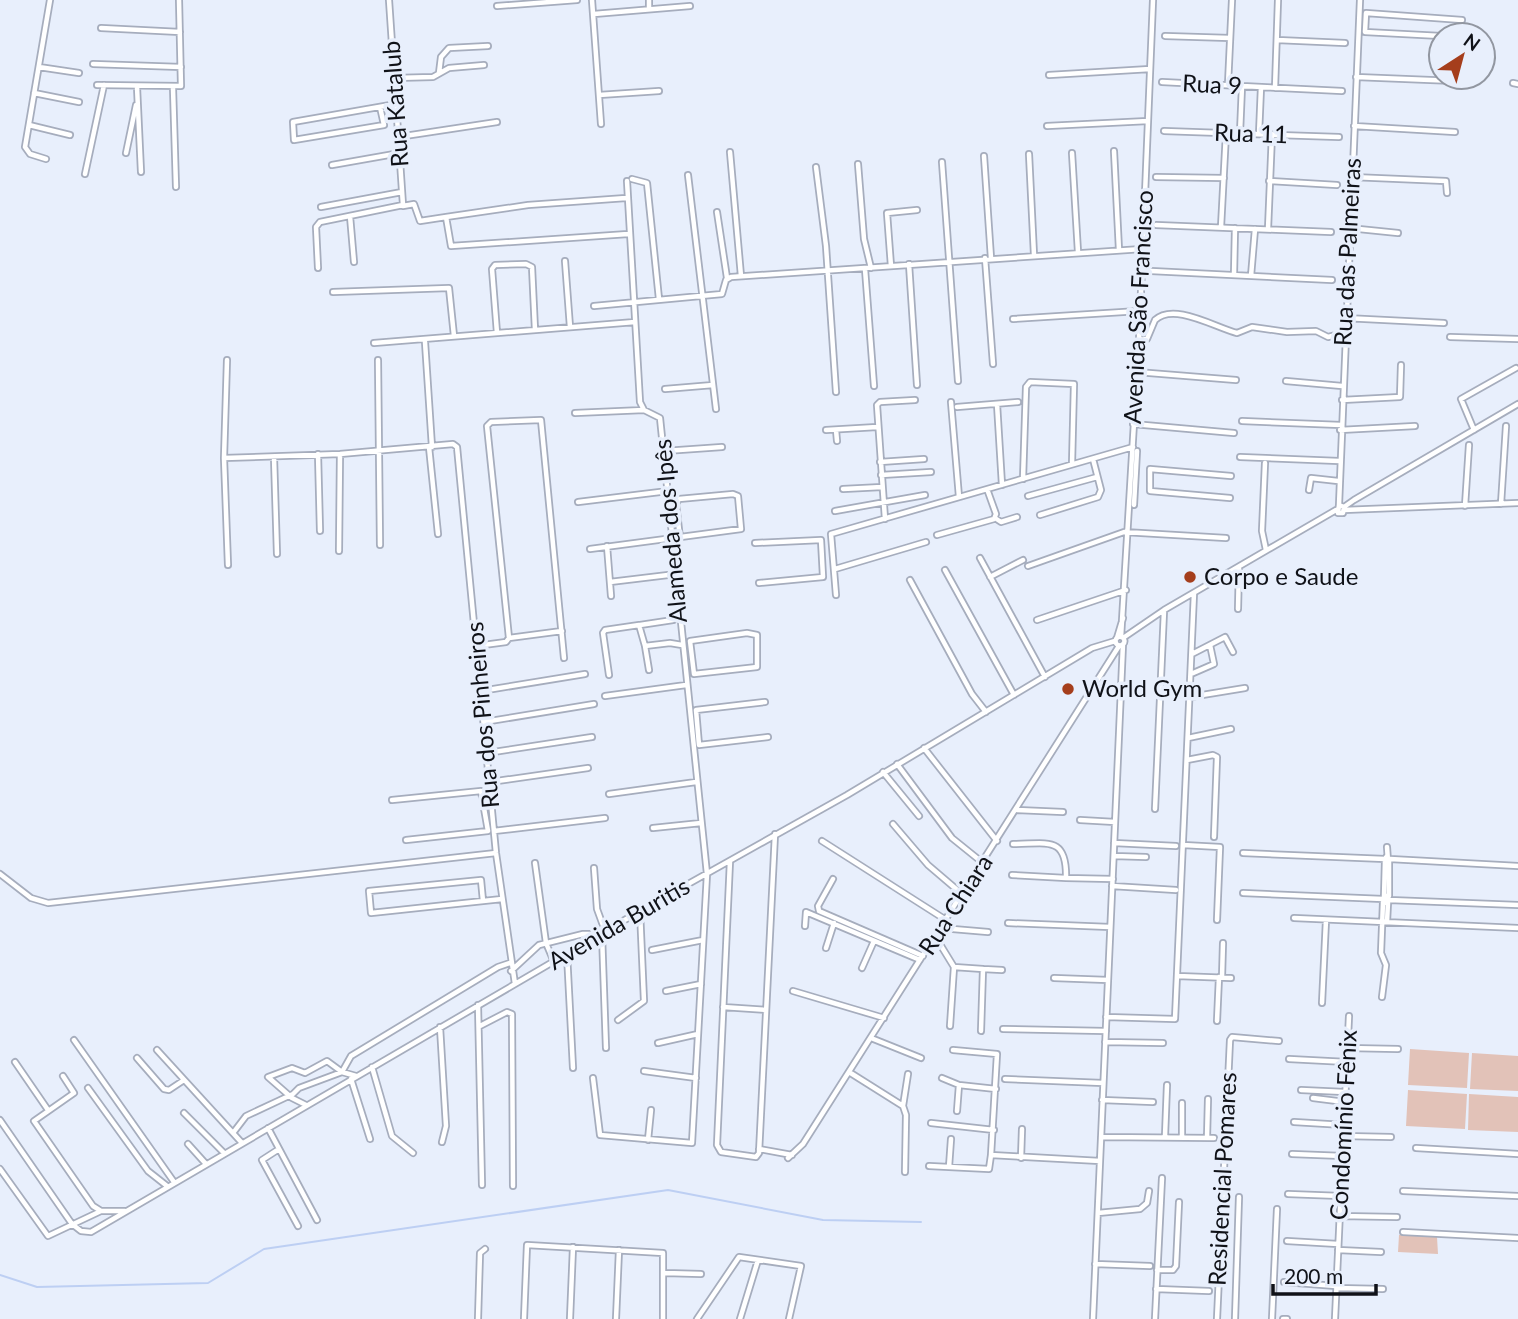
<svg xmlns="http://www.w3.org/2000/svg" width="1518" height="1319" viewBox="0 0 1518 1319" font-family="Lato,sans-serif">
  <rect width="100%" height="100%" fill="#e8effc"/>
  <!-- green -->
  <path fill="#e2c2b8" d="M1410,1049l59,4 -2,35 -59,-3z
    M1472,1053l46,3v35l-48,-2z
    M1408,1090l59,4 -2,35 -59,-3z
    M1469,1094l49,3v35l-50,-2z
    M1408,1234l29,3 1,17 -40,-2 1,-17z"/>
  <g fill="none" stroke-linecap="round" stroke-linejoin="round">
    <!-- stream -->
    <path stroke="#bdcff3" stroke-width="2" d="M0,1275l37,12 171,-4 56,-34 404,-59 155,30 98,2"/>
    <defs>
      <path id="minor" d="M592,0l9,124
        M649,0v9
        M497,6l80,-6
        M594,14l96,-8
        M101,28l79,4
        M1165,36l65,2
        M1441,36l-76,-4 1,-19 96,7
        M1277,40l68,3
        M93,64l88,3
        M39,67l40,6
        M439,73l2,-16 8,-9 39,-2
        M1049,75l101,-6
        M1356,77l99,4
        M394,78l39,-1 16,-9 35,-3
        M1162,82l180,9
        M1513,83l5,1
        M1228,84l4,-84
        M97,85l84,1 -2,-86
        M137,87l4,85
        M173,88l3,99
        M1275,88l3,-88
        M34,93l45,9
        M599,95l60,-4
        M380,107l4,18 -90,15 -1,-18 103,-18
        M29,125l41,10
        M1047,126l101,-5
        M1354,126l101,6
        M1164,131l175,6
        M1240,133l2,-47
        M1259,134l2,-47
        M398,137l99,-15
        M1114,151l5,99
        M730,152l11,124
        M126,153l10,-48
        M1072,153l6,99
        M1029,154l5,101
        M984,156l7,102
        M46,159l-16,-5 -5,-7 25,-147
        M942,162l16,219
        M858,164l6,75 7,29
        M332,165l68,-12
        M816,167l10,79 10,146
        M85,174l19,-89
        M688,175l28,234
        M1156,177l68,1
        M1352,177l94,4 1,12
        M632,179l15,4 12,116
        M627,181l13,221 4,8
        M1269,181l68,4
        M626,198l-98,7 -82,12 5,29 177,-12
        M403,206l11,-2 6,17 26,-4
        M321,207l81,-15
        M717,212l10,66
        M350,216l4,46
        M1156,225l175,7
        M1221,227l5,-94
        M1349,228l49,5
        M1268,229l4,-95
        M985,258l8,106
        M565,261l5,66
        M909,264l8,121
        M891,266l-4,-53 30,-3
        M318,268l-2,-41 4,-5 83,-17 -14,-205
        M865,269l9,117
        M1151,271l181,9
        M1234,275l1,-47
        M1251,276l4,-47
        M333,292l116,-4 5,48
        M594,306l128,-12 4,-14 5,-3 411,-28
        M1345,318l99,5
        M1013,319l126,-8
        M497,333l-5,-64 3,-4 31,-1 6,3 3,63
        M1450,337l68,2
        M1139,340l8,-1 8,-19c19,-18 61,8 82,13l15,-6 35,5 29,-1 12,6 17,-4
        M425,342l7,105
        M374,343l261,-21
        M227,360l-3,98 4,107
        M378,360l2,185
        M1137,372l99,8
        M1286,381l56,5
        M665,389l48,-4
        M1342,400l58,-3 1,-32
        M951,402l8,95
        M997,404l5,81
        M957,407l61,-5
        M575,413l69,-3 16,8 47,456 -15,269 -92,-8 -7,-57
        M1242,421l99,4
        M1133,424l101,9
        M826,430l51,-3
        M836,430l1,11
        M1340,430l75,-4
        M1474,430l-13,-31 55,-31
        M429,447l9,87
        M665,451l57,-4
        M318,454l2,77
        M274,457l3,97
        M1240,457l99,4
        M224,458l116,-4 113,-10 4,3 39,406 19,131
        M880,462l44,-3
        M1265,463l-3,68 4,19
        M881,475l50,-3
        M1023,479l3,-92 4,-5 44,2 -2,80
        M843,489l39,-2
        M1309,490l2,-12 27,3
        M1028,496l69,-19
        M1230,498l-80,-7v-22l81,7
        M578,502l90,-11
        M1501,504l5,-78
        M1134,505l3,-54
        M1339,505l21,-505
        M1465,506l4,-61
        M1344,507l-5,-2 -1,8h5l1,-6 10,-7 164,-96
        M1344,510l174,-7
        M835,511l90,-16
        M1040,515l58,-18 3,-7 -8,-31
        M995,518l6,4 16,-5
        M885,519l-8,-114 3,-3 35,-2
        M937,535l57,-16 2,-5 -9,-25
        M755,543l66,-3 2,37 -64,6
        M607,546l4,50
        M590,549l151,-20 -3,-33 -5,-2 -54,5 -3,5 4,34
        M339,551l1,-97
        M980,558l65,119
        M1028,566l96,-34 102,6
        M835,569l91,-27
        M945,570l69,125
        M990,577l33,-17
        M910,580l62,114 14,18
        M610,582l58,-7
        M836,595l-5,-61 302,-87
        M1238,609l1,-42
        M1037,620l89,-30
        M640,625l33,-5
        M562,631l-53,7 -22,-212 4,-4 50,-2 23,238
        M747,633l10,2v32l-63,7 -4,-33z
        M1115.5 641a4.5 4.5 0 1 1 9 0a4.5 4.5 0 1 1-9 0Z
        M1121,637l18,-297 14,-340
        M1117,638l6,-20
        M1123,638l41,-28 172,-100
        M476,646l30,-4 3,-4
        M645,646l4,24
        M1192,654l33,-17 8,15
        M1191,674l23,-10 -4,-19
        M609,675l-6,-42 2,-3 34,-5 6,21 25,-3 12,2
        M481,691l104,-17
        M605,696l81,-11
        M1190,697l55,-9
        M765,702l-69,8 3,35 69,-8
        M484,722l110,-18
        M1188,738l43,-9
        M924,748l73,93
        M487,753l105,-16
        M1187,760l26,-5 4,2 -3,80
        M897,764l55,74 31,25
        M883,772l36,44
        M490,782l98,-14
        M609,794l87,-12
        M392,800l89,-9 7,40 -82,9
        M1155,809l9,-198
        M1017,810l46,2
        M1080,820l35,2
        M893,824l35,41 34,29
        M653,828l48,-5
        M494,831l111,-13
        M822,841l124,79
        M1114,843l62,3
        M1013,844c34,0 54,-9 53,34l47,1
        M1183,845l37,2 -3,73
        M1387,847l1,14 -3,-2 2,-3
        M1243,853l142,6
        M1114,856l32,1
        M1390,859l128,7
        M730,861l-13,284 4,7 35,5 3,-4 16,-319
        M535,863l11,80 8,19
        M594,868l3,41 8,22
        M0,874l31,24 17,5 448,-50
        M1012,875l54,3
        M833,879l-15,27 1,5 104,45
        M1112,886l64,4
        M1243,893l140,6 3,-3 3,4 -3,3 -3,-4
        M1389,896v-35
        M1384,897l1,-37
        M1389,900l129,5
        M483,901l-2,-21 -112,11 2,22 131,-14
        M1294,918l224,10
        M1387,922l1,-19
        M1008,923l102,4
        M805,926l1,-14 114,48
        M941,928l47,4
        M602,934l4,114
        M935,936l19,31 -4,59
        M826,948l8,-25
        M652,950l51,-10
        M567,954l6,114
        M954,967l29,2 -2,62
        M862,968l12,-27
        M983,969l19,1
        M511,971l28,-26 44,-11h17
        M1177,976l54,2
        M1222,977l1,-34
        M1054,978l54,2
        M666,991l35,-7
        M793,991l91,27
        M1382,997l4,-32 -5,-12 2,-51
        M1322,1003l4,-83
        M478,1005l4,180
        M723,1007l43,3
        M1106,1017l69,2 19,-426
        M618,1020l26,-19 -4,-90
        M1217,1021l2,-44
        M480,1026l27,-14 5,2 1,172
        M440,1027l6,99 -4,16
        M1003,1029l103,2
        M871,1038l50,20
        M74,1040l100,142
        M1105,1042l58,1
        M658,1043l40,-9
        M1348,1048l50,1
        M157,1050l85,93
        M953,1050l44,4 -6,101 109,6
        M137,1058l27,31 5,1 15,-10
        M1289,1059l58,3
        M15,1062l33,48
        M372,1067l20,69 21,17
        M644,1071l52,7
        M849,1072l54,34 3,9 -1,57
        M63,1076l11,17 -40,28 59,85 8,5h24
        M942,1078l17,7
        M351,1079l19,60
        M1005,1079l98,4
        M88,1088l60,83 19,15
        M1301,1090l44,2
        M1313,1098l32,4
        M1102,1100l51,2
        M306,1105l-14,-7 -24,-21 24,-9 13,5 22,-12 15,11 14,4
        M903,1106l5,-32
        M957,1111l2,-26 37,4
        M184,1113l40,40
        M0,1120l72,104 9,7 10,1 549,-321 207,-116 245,-147 23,-7
        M1294,1122l50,3
        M931,1123l63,7
        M268,1128l49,92
        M233,1133l13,-17 47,-22 6,-6 43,-16 9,-16 147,-89 12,-4
        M1165,1136l2,-51
        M1344,1136l47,1
        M1101,1137l113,1
        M1182,1137v-34
        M1207,1138l1,-39
        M648,1140l3,-30
        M188,1144l18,20
        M1416,1148l102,6
        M279,1149l-17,11 36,66
        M759,1149l33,6
        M1292,1154l51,2
        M788,1158l15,-14 316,-498
        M1021,1158l1,-29
        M929,1166l60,3 2,-14
        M949,1167l2,-28
        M0,1169l48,67 53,-25
        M1403,1191l115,5
        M1288,1194l53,2
        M1098,1213l42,-4 7,-6 2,-12
        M1340,1216l57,1
        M1403,1232l115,6
        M1287,1241l51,3
        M1338,1250l43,2
        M1095,1264l55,2
        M1157,1270h16l3,-4 3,-64
        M665,1273l36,1
        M1284,1282l52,4
        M1336,1288l47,1
        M1156,1289l53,2
        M478,1319l2,-66 5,-4
        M524,1319l3,-74 136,8v66
        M570,1319l3,-72
        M616,1319l3,-69
        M697,1319l42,-62 62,9 -12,53
        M740,1319l18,-59
        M1093,1319l30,-675
        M1155,1319l7,-141
        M1217,1319l13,-279 2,-3 47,4
        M1235,1319l4,-122
        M1272,1319l5,-110
        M1283,1319h4
        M1335,1319l14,-303"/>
    </defs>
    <!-- minor casing -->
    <use href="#minor" stroke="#a6adbd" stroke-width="8"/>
    <!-- minor -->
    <use href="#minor" stroke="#fff" stroke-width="4.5"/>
  </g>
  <!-- markers -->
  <g fill="#a53e1c" stroke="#e8effc" stroke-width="2.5">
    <circle cx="1190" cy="577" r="7"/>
    <circle cx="1068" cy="689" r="7"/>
  </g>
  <g text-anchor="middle" stroke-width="7" stroke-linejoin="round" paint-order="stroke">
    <!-- street labels -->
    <g font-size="24" fill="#101218" stroke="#e8effc">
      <text transform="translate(1212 85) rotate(3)" y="8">Rua 9</text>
      <text transform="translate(396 104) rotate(-94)" y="8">Rua Katalub</text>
      <text transform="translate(1251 134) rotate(2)" y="8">Rua 11</text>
      <text transform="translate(1348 252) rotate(-87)" y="8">Rua das Palmeiras</text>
      <text transform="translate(1139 307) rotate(-87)" y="8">Avenida São Francisco</text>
      <text transform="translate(671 531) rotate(-95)" y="8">Alameda dos Ipês</text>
      <text transform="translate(483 715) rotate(-95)" y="8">Rua dos Pinheiros</text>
      <text transform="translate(956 905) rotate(-57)" y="8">Rua Chiara</text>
      <text transform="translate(619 924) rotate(-30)" y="8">Avenida Buritis</text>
      <text transform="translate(1344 1125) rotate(-87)" y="8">Condomínio Fênix</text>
      <text transform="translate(1223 1179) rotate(-87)" y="8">Residencial Pomares</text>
    </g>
    <!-- poi labels -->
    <g font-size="24" fill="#101218" stroke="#e8effc" text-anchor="start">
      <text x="1204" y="585">Corpo e Saude</text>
      <text x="1082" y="697">World Gym</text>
    </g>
  </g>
  <!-- north arrow -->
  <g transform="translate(1462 56) rotate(36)"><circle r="33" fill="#e8effc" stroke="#9297a1" stroke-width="2"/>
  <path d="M0-5L12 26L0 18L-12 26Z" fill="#a53e1c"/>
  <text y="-10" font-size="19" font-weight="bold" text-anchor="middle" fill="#101218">N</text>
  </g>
  <!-- scale -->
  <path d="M1273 1284v10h103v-10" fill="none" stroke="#101218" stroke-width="3.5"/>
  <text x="1284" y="1284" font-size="21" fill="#101218" stroke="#e8effc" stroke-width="5" paint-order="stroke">200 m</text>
</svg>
